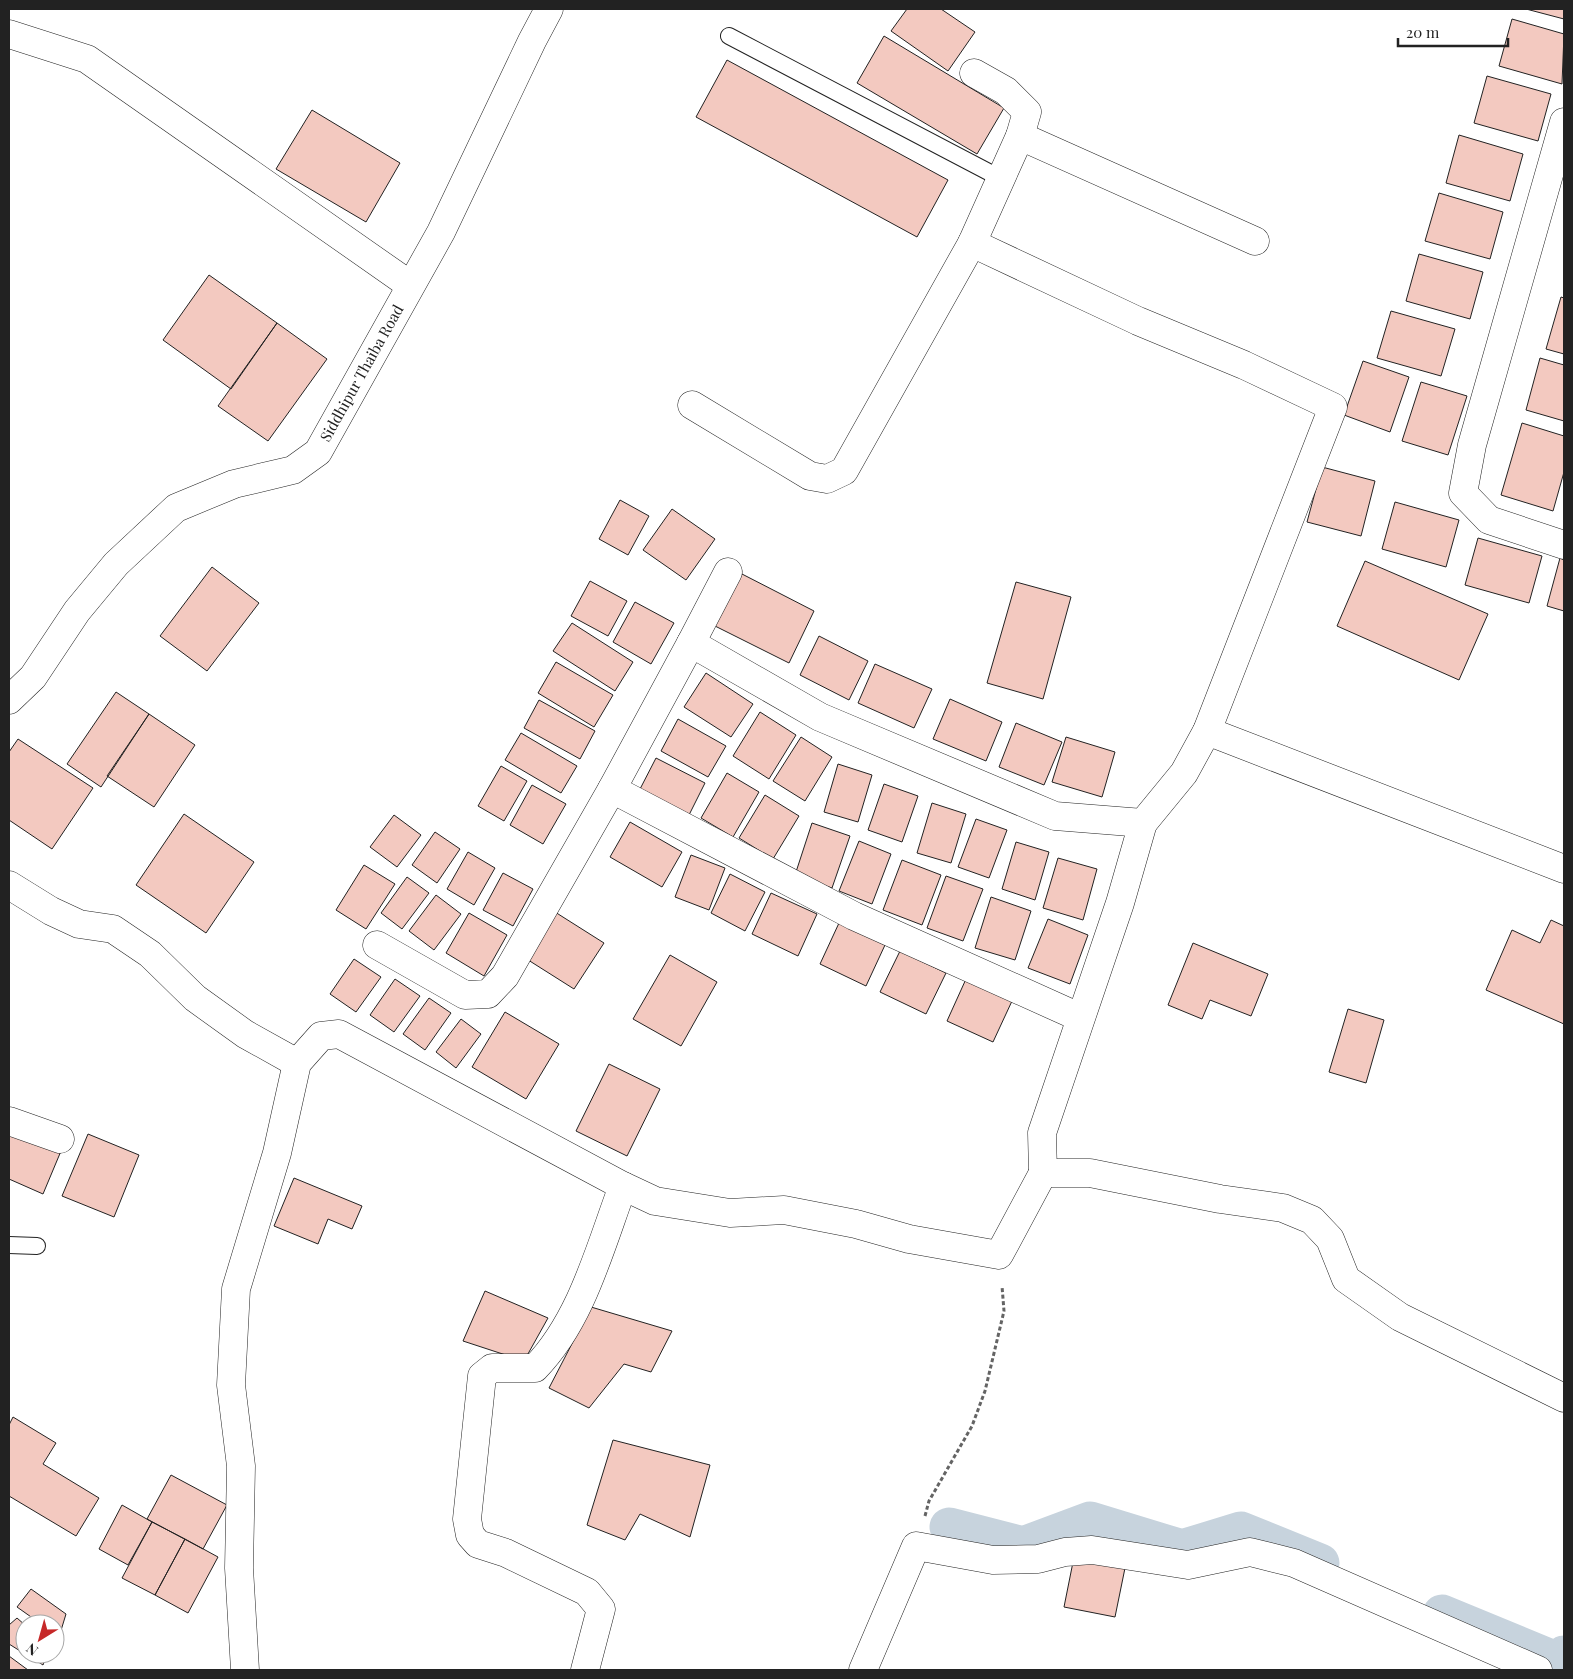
<svg xmlns="http://www.w3.org/2000/svg" width="1573" height="1679" viewBox="0 0 1573 1679" font-family="'Playfair Display',serif">
  <rect width="100%" height="100%" fill="#fff"/>
  <g fill="none" stroke-linecap="round" stroke-linejoin="round">
    <!-- canal -->
    <path stroke="#c7d3dd" stroke-width="39" d="M949,1527l74,19 67,-25 92,28 59,-18 79,32
      M1442,1614l114,47 8,-6"/>
  </g>
  <!-- building -->
  <path fill="#f3c9c0" stroke="#222" d="M907,9h34l34,23 -27,39 -57,-40z
    M1526,9h38v10z
    M1512,19l52,15 -2,50 -63,-18z
    M884,36l120,72 -27,46 -120,-71z
    M727,60l221,120 -31,57 -221,-120z
    M1487,76l64,18 -13,47 -64,-18z
    M312,110l88,53 -34,59 -90,-53z
    M1459,135l64,19 -13,47 -64,-18z
    M1439,193l64,19 -13,47 -65,-18z
    M1419,254l64,18 -13,47 -64,-18z
    M209,275l68,48 -46,66 -68,-49z
    M1561,297l3,1v56l-18,-5z
    M1391,311l64,18 -14,47 -64,-18z
    M277,323l50,36 -59,82 -50,-35z
    M1540,358l24,7v56l-38,-11z
    M1363,361l46,16 -19,55 -46,-17z
    M1421,382l46,14 -19,59 -46,-14z
    M1522,423l42,13v36l-11,39 -52,-16z
    M1322,467l53,14 -14,55 -54,-14z
    M620,500l29,16 -21,39 -29,-16z
    M1395,502l64,18 -13,47 -64,-18z
    M672,509l43,30 -29,41 -43,-30z
    M1478,538l64,18 -13,47 -64,-18z
    M1560,558l4,2v51l-17,-5z
    M1365,561l123,53 -29,66 -122,-54z
    M212,567l47,36 -52,68 -47,-35z
    M742,574l72,37 -25,52 -74,-37z
    M590,581l37,20 -19,35 -37,-20z
    M1016,582l55,15 -28,102 -56,-16z
    M635,602l39,21 -23,41 -38,-22z
    M572,623l61,39 -18,29 -62,-40z
    M819,636l49,25 -19,39 -49,-25z
    M556,662l57,33 -19,32 -56,-34z
    M875,664l57,25 -18,39 -56,-25z
    M706,673l47,31 -22,33 -47,-30z
    M116,692l33,22 -48,73 -34,-23z
    M950,699l52,23 -16,39 -53,-22z
    M539,700l56,31 -15,28 -56,-31z
    M760,712l36,23 -27,44 -36,-23z
    M149,714l46,31 -41,62 -47,-31z
    M678,719l48,27 -18,31 -47,-26z
    M1016,723l46,19 -18,43 -45,-18z
    M521,733l56,33 -16,27 -56,-33z
    M801,737l31,20 -27,44 -32,-20z
    M1066,737l49,15 -13,45 -50,-15z
    M18,739l75,49 -41,61 -43,-29v-68z
    M656,758l49,25 -17,34 -49,-26z
    M838,764l34,11 -14,47 -34,-10z
    M501,766l26,15 -23,40 -26,-15z
    M727,773l32,19 -26,45 -32,-19z
    M884,784l34,12 -16,46 -34,-12z
    M532,785l34,19 -23,40 -33,-19z
    M765,795l34,21 -26,43 -34,-21z
    M932,803l34,11 -15,49 -34,-10z
    M184,814l70,48 -48,71 -70,-48z
    M394,815l27,20 -24,32 -27,-20z
    M976,819l31,11 -18,48 -31,-11z
    M630,822l52,30 -20,35 -52,-30z
    M812,823l38,13 -18,52 -37,-13z
    M435,832l25,17 -23,34 -25,-18z
    M859,841l32,13 -19,50 -33,-13z
    M1016,842l33,10 -14,48 -33,-11z
    M468,852l27,16 -21,37 -27,-16z
    M691,855l34,13 -16,42 -34,-13z
    M1058,858l39,11 -14,51 -40,-12z
    M902,860l39,15 -19,50 -39,-15z
    M364,865l31,19 -29,45 -30,-19z
    M503,873l30,16 -20,37 -30,-16z
    M730,874l35,18 -20,39 -34,-18z
    M946,876l37,13 -20,52 -36,-13z
    M407,877l22,16 -27,36 -21,-16z
    M771,893l46,21 -19,42 -46,-22z
    M436,895l25,19 -27,36 -25,-19z
    M991,897l40,14 -16,49 -40,-12z
    M555,912l49,31 -30,46 -49,-31z
    M469,913l38,22 -23,41 -38,-23z
    M1048,919l40,16 -18,49 -42,-16z
    M1551,920l13,6v98l-78,-34 26,-60 28,13z
    M839,923l46,22 -19,41 -46,-22z
    M1193,943l75,31 -17,42 -41,-16 -8,19 -34,-14z
    M900,951l46,22 -20,41 -46,-22z
    M670,955l47,27 -36,64 -48,-27z
    M354,959l27,18 -25,35 -26,-18z
    M395,979l25,17 -26,36 -24,-17z
    M966,979l46,22 -19,41 -46,-21z
    M429,998l22,15 -26,37 -22,-16z
    M1348,1009l36,11 -18,63 -37,-11z
    M505,1012l54,32 -33,55 -54,-32z
    M461,1019l20,15 -25,34 -20,-16z
    M609,1064l51,25 -33,67 -51,-25z
    M9,1130l52,21 -18,43 -34,-15z
    M88,1134l51,21 -25,62 -52,-21z
    M294,1178l68,28 -10,23 -24,-10 -10,25 -44,-18z
    M485,1291l63,27 -24,43 -61,-20z
    M591,1307l81,24 -21,41 -27,-8 -35,44 -40,-20z
    M13,1417l43,26 -13,21 56,34 -23,38 -67,-40v-71z
    M613,1440l97,25 -20,72 -50,-23 -15,26 -38,-15z
    M171,1475l56,30 -24,44 -56,-30z
    M122,1505l30,17 -24,43 -29,-16z
    M152,1522l33,17 -30,56 -33,-17z
    M185,1539l33,18 -30,56 -33,-18z
    M1074,1557l51,11 -10,49 -51,-10z
    M31,1589l35,25 -7,23 -4,-3v-10h-14l-24,-17z
    M17,1618l8,7v29l-16,-10v-19z
    M26,1654h21l-4,11z
    M9,1656l19,14h-19z"/>
  <g fill="none" stroke-linecap="round" stroke-linejoin="round">
    <defs>
      <path id="service" d="M729,36l271,142
        M9,1245l28,1"/>
      <g id="minor">
        <path d="M9,34l78,25 323,226"/>
        <path d="M1564,122l-92,323 -9,48 26,27 75,25"/>
        <path d="M1020,136l235,105"/>
        <path d="M692,405l118,71 17,3 17,-8 128,-228 48,-107 7,-24 -21,-21 -32,-18"/>
        <path d="M691,643l37,-71"/>
        <path id="s1" d="M9,700l24,-23 44,-66 39,-47 60,-56 58,-24 59,-14 25,-18 123,-220 91,-191 17,-32"/>
        <path d="M1207,731l357,138"/>
        <path d="M612,789l242,127 225,101"/>
        <path d="M9,885l42,26 28,13 34,5 37,25 45,44 50,36 52,29"/>
        <path d="M377,945l88,50 23,-1 17,-18 107,-187 79,-146 129,74 235,99 88,7 41,-50 23,-42 126,-324 -89,-42 -106,-44 -166,-78"/>
        <path d="M9,1121l51,18"/>
        <path d="M1043,1173l-1,-40 78,-230 23,-80"/>
        <path d="M245,1670l-6,-102 2,-102 -10,-81 5,-96 41,-136 20,-90 24,-27 18,-2 284,152 32,15 75,12 54,-3 72,14 53,15 90,16 44,-82h47l130,26 63,9 29,12 18,19 16,40 54,38 164,81"/>
        <path d="M585,1670l16,-61 -14,-17 -81,-39 -28,-9 -8,-9 -3,-16 15,-143 10,-8h43c47,-48 65,-121 88,-182"/>
        <path d="M863,1670l53,-124 77,14 45,-1 27,-7 27,-2 96,15 62,-13 44,11 244,107"/>
      </g>
    </defs>
    <!-- service casing -->
    <use href="#service" stroke="#222" stroke-width="18"/>
    <!-- minor casing -->
    <use href="#minor" stroke="#222" stroke-width="29"/>
    <!-- path -->
    <path stroke="#646464" stroke-width="3" stroke-dasharray="4 2.5" stroke-linecap="butt" d="M925,1516l4,-15 43,-75 13,-35 19,-80 -2,-25"/>
    <!-- service -->
    <use href="#service" stroke="#fff" stroke-width="16"/>
    <!-- minor -->
    <use href="#minor" stroke="#fff" stroke-width="28"/>
  </g>
  <g text-anchor="middle" stroke-width="4" stroke-linejoin="round" paint-order="stroke">
    <!-- street labels -->
    <g font-size="15" fill="#222" stroke="#fff">
      <text dy="5" stroke="none"><textPath href="#s1" startOffset="500">Siddhipur Thaiba Road</textPath></text>
    </g>
  </g>
  <!-- border -->
  <rect width="1573" height="1679" fill="none" stroke="#222222" stroke-width="20"/>
  <!-- north arrow -->
  <g transform="translate(40 1639) rotate(217)"><circle r="24" fill="#ffffff" stroke="#a7a7a7"/>
  <path d="M0-4L9 19L0 12L-9 19Z" fill="#c62828"/>
  <text y="-8" font-size="14" font-weight="bold" text-anchor="middle" fill="#222222">N</text>
  </g>
  <!-- scale -->
  <path d="M1398 38v8h110v-8" fill="none" stroke="#222222" stroke-width="2.5"/>
  <text x="1406" y="38" font-size="15" fill="#222222" stroke="#ffffff" stroke-width="4" paint-order="stroke">20 m</text>
</svg>
